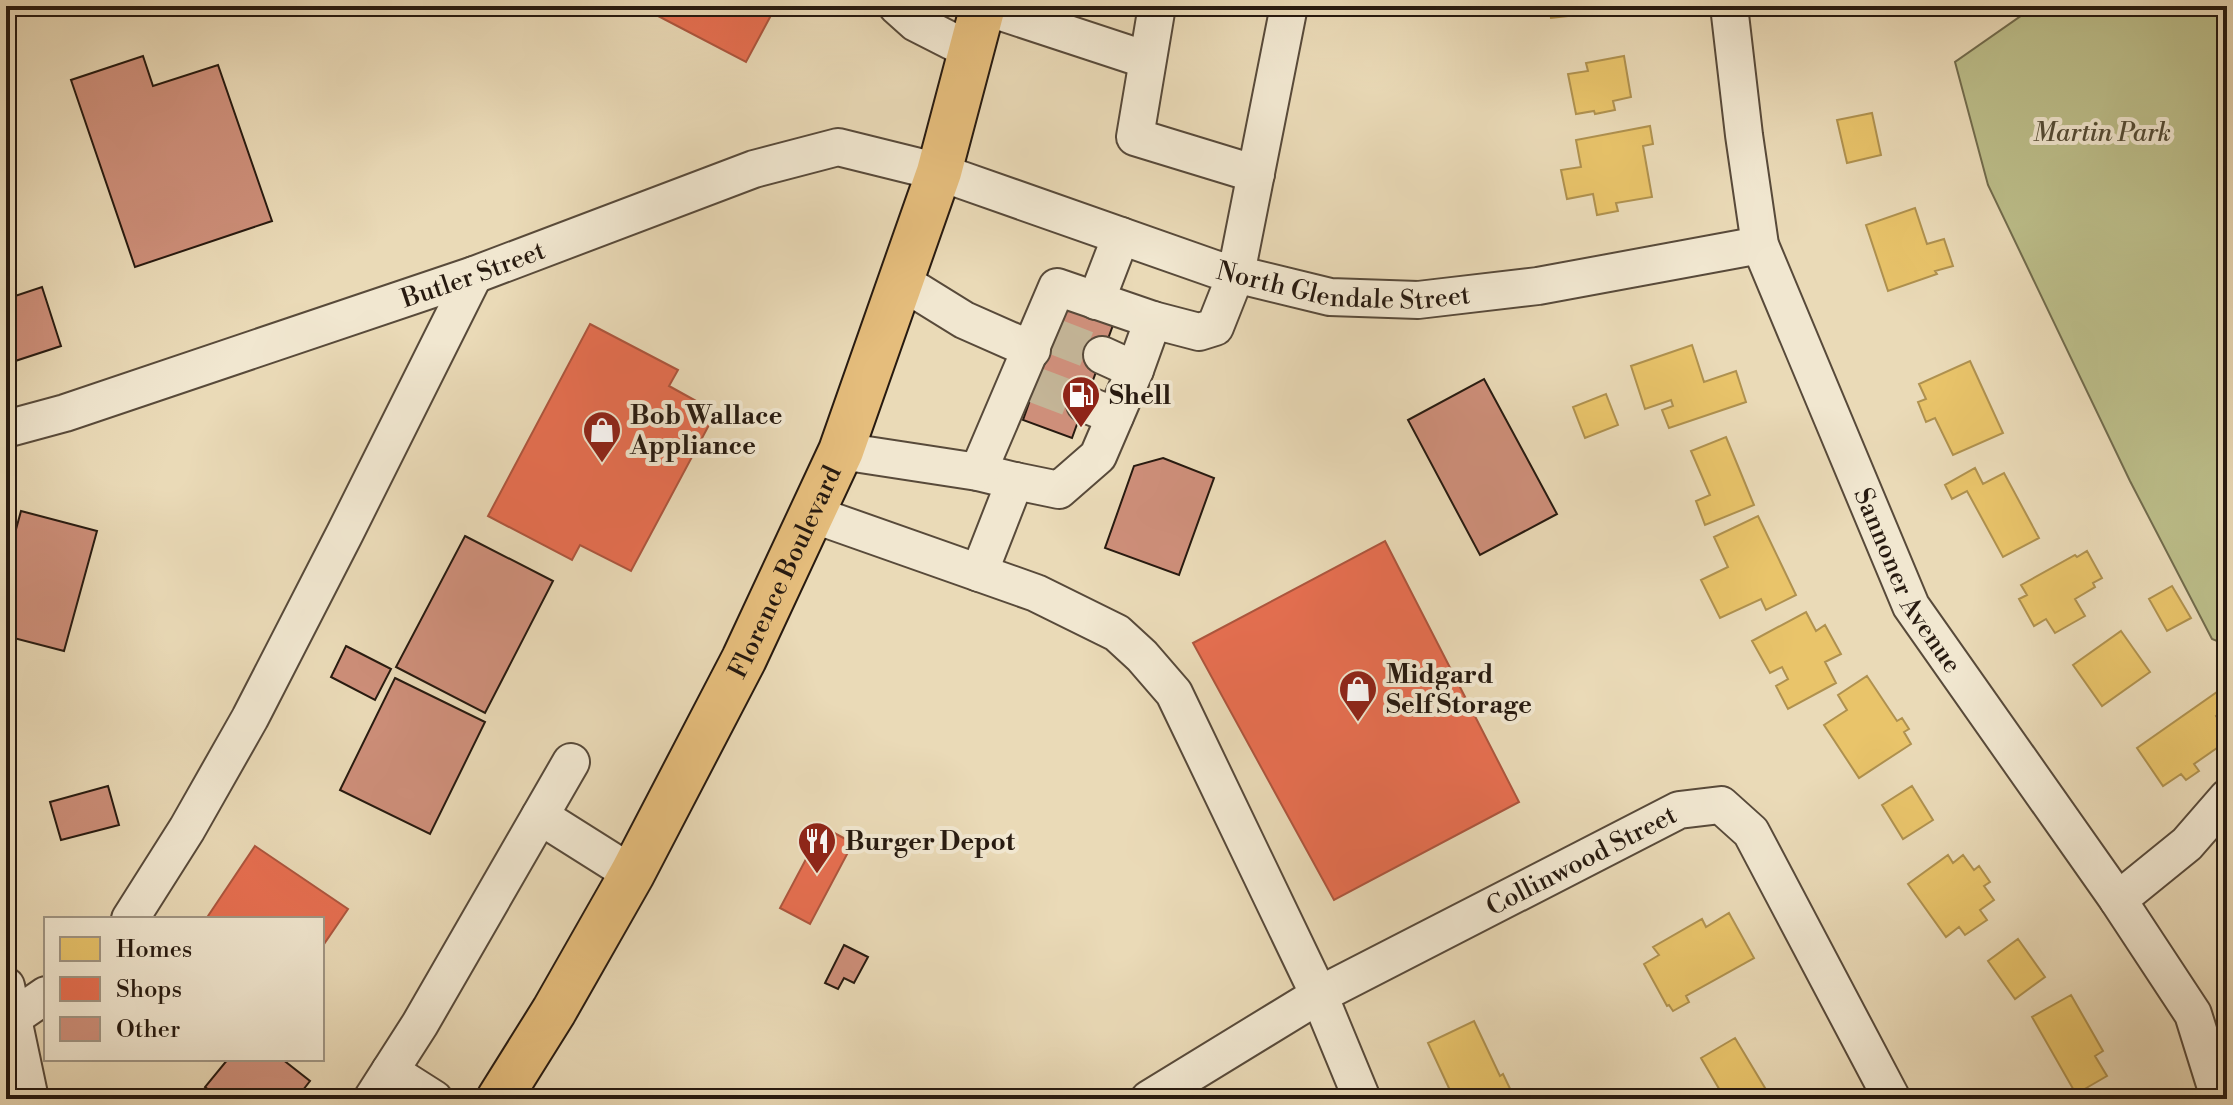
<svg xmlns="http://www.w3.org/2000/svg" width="2233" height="1105" viewBox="0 0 2233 1105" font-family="'Libre Bodoni',serif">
  <rect width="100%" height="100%" fill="#eadab7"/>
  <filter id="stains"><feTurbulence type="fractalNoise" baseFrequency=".0025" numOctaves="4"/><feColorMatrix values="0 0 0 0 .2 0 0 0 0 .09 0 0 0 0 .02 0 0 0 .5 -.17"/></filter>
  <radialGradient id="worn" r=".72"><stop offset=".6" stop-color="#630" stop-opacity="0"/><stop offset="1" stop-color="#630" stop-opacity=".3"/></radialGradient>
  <!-- green -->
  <path fill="#bcbe8a" stroke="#726c4d" stroke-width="2" d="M2035,6h192v639l-15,-6 -82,-158 -142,-296 -33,-123z"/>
  <!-- homes -->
  <path fill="#e9c46a" stroke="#af914f" stroke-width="2" d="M1549,6h64l1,5 -63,7z
    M1624,56l7,41 -18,4 2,9 -20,4 -1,-3 -18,3 -8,-40 20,-3 -2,-8z
    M1872,113l9,42 -34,8 -10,-43z
    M1650,126l3,18 -10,2 9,51 -36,6 2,8 -21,4 -4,-21 -26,5 -6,-29 20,-3 -5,-27z
    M1915,208l12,36 17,-5 9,27 -18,5 2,3 -49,17 -22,-66z
    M1692,345l12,37 32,-11 10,31 -77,26 -7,-18 11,-4 -2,-6 -26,9 -14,-43z
    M1970,361l33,72 -50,22 -18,-37 -9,4 -8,-20 8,-3 -7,-15z
    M1606,394l12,31 -33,13 -12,-31z
    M1726,437l28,68 -49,20 -9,-24 14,-6 -19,-44z
    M1975,468l8,16 21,-11 35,65 -36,19 -36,-66 -15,8 -7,-14z
    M1758,516l38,79 -30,15 -5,-11 -41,19 -19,-38 27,-13 -14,-30z
    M2087,551l15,27 -9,5 2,4 -20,12 10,17 -30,17 -9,-14 -12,7 -15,-27 8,-4 -6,-10 54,-30 2,2z
    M2172,586l19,32 -24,13 -18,-32z
    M1806,612l10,19 9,-6 16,29 -16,8 11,21 -48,26 -12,-23 12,-7 -6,-12 -12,6 -18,-32z
    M2121,631l29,41 -48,34 -29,-41z
    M1867,676l30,45 5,-3 7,11 -5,3 7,12 -52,34 -35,-53 23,-15 -9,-15z
    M2227,685v23l-11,8 11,16v9l-33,23 5,7 -13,9 -5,-6 -18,12 -26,-38z
    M1912,786l21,34 -30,19 -21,-34z
    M1948,855l5,8 10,-8 11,15 5,-4 11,16 -6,4 10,14 -14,10 7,10 -22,15 -6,-8 -13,10 -38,-53z
    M1729,913l25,45 -68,38 3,6 -16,9 -4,-6 -2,1 -23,-42 15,-9 -6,-8 49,-28 4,8z
    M2018,939l27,38 -30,22 -27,-38z
    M2071,995l32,56 -8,5 12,20 -31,18 -44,-77z
    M1474,1021l26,55 3,-2 12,25h-61l-26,-56z
    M1735,1038l33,55 -10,6h-33l-24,-41z"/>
  <!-- shops -->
  <path fill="#e76f51" stroke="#ad563e" stroke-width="2" d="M639,6h137l-30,56z
    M590,324l88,46 -9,16 47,26 -85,159 -51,-26 -8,15 -84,-44z
    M1385,541l134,261 -185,98 -141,-257z
    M823,827l30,16 -43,81 -30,-16z
    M255,846l93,63 -26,38v-28h-116z"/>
  <!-- building -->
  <path fill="#ce8f7a" stroke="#271a10" stroke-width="2" d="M143,56l10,30 65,-21 54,156 -137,46 -64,-187z
    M42,287l19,59 -55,18v-65z
    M1067,296l50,18 -45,124 -49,-18z
    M1484,379l73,135 -77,41 -72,-135z
    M1163,458l51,20 -35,97 -74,-27 29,-82z
    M21,511l76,20 -33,120 -58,-15v-70z
    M465,536l88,45 -68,132 -89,-46z
    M346,646l45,23 -16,31 -44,-23z
    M395,678l90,44 -55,112 -90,-44z
    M108,786l11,39 -58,15 -11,-38z
    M844,945l24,12 -14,26 -10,-5 -6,11 -13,-6z
    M228,1059h54l28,22 -14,18h-76l-15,-12z"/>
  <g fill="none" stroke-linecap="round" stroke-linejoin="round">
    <!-- minor-tunnel -->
    <path stroke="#c3b496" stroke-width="36" stroke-dasharray="36 18" stroke-linecap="butt" d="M1053,336l49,19
      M1035,385l50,19"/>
    <defs>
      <g id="minor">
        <path d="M897,6l19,17 55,28"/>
        <path d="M983,6l164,54"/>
        <path d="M1157,6l-22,131 121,37"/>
        <path id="s1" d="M1729,6l15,129 16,110 151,361 207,294 75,114 25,80v5"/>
        <path d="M901,281l63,39 68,30"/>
        <path d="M1096,301l25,-65"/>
        <path d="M1102,355l33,15"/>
        <path d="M1085,404l30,12"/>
        <path id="s2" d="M6,429l59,-16 409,-138 280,-106 84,-22 101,25 276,97 115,28 88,3 120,-14 222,-41"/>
        <path d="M841,451l137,21 37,9 -36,92"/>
        <path d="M978,472l79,-185 96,33"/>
        <path d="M1015,481l44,9 39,-34 37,-86 18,-50 46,12 16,-5 21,-53 53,-268"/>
        <path d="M812,514l224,79 81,40 25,23 32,37 145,302 43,104"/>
        <path d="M540,816l92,58"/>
        <path d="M2118,900l69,-56 40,-46"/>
        <path d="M130,919l57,-90 63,-111 95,-185 129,-258"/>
        <path d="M6,986l24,113"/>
        <path d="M14,1017l32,-22"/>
        <path d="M390,1071l44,28"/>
        <path d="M372,1099l48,-75 151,-262"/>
        <path id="s3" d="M1149,1099l170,-104 360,-185 42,-5 30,27 141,267"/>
      </g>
      <g id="highway">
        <path id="s4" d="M499,1099l55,-88 78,-137 112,-215 97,-208 98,-279 44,-166"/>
      </g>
    </defs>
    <!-- minor casing -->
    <use href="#minor" stroke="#584a3a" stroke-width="40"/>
    <!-- highway casing -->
    <use href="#highway" stroke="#271a10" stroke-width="48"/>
    <!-- minor -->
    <use href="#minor" stroke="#f1e7d0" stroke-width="36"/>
    <!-- highway -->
    <use href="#highway" stroke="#e5bd7c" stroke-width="44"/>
  </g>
  <!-- icons -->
  <defs>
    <symbol id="fuel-pin" viewBox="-11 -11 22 30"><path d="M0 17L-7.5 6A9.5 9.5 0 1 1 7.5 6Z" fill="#8f2418" stroke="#f1e7d0"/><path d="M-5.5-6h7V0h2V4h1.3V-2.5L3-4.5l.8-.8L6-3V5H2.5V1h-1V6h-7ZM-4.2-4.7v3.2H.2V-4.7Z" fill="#fff"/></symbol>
    <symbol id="shop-pin" viewBox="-11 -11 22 30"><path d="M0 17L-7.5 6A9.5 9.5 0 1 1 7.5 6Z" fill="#8f2418" stroke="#f1e7d0"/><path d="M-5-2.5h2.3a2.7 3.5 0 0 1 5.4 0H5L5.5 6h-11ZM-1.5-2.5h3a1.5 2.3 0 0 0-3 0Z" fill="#fff"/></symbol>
    <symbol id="restaurant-pin" viewBox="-11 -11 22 30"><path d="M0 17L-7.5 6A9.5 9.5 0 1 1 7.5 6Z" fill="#8f2418" stroke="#f1e7d0"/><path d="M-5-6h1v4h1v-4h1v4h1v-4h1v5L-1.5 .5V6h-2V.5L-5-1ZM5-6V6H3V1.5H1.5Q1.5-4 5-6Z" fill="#fff"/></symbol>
  </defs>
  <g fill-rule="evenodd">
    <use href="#fuel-pin" x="1059" y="373" width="44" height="60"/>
    <use href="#shop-pin" x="580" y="408" width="44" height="60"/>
    <use href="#shop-pin" x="1336" y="667" width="44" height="60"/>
    <use href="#restaurant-pin" x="795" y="819" width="44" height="60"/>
  </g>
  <g text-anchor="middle" stroke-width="8" stroke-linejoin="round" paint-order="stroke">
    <!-- park labels -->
    <g font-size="26" font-style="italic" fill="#544b35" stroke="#f1e7d0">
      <text x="2102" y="141">Martin Park</text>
    </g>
    <!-- street labels -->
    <g font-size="26" fill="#271a10" stroke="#f1e7d0">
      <text dy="9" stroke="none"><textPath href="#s2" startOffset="492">Butler Street</textPath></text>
      <text dy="9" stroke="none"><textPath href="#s2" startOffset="1406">North Glendale Street</textPath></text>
      <text dy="9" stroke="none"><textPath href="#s4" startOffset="600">Florence Boulevard</textPath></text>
      <text dy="9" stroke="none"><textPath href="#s1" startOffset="608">Sannoner Avenue</textPath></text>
      <text dy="9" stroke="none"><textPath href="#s3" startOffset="494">Collinwood Street</textPath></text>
    </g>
    <!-- poi labels -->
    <g font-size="26" font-weight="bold" fill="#271a10" stroke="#f1e7d0" text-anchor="start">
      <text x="1109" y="404">Shell</text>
      <text x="630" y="424">Bob Wallace<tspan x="630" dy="30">Appliance</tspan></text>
      <text x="1386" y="683">Midgard<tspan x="1386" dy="30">Self Storage</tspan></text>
      <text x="845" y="850">Burger Depot</text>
    </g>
  </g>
  <!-- margin -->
  <rect width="2233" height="1105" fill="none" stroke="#eadab7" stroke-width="32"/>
  <rect x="8" y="8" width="2217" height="1089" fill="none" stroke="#271a10" stroke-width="4"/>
  <rect x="16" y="16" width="2201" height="1073" fill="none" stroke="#271a10" stroke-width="2"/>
  <!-- legend -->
  <rect x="44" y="917" width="280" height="144" fill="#f1e7d0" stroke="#a09583" stroke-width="2"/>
  <rect x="60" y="937" width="40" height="24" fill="#e9c46a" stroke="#a09583" stroke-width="2"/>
  <text x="116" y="957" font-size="24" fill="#271a10">Homes</text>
  <rect x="60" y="977" width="40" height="24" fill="#e76f51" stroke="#a09583" stroke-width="2"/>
  <text x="116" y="997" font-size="24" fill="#271a10">Shops</text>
  <rect x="60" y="1017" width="40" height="24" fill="#ce8f7a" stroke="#a09583" stroke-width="2"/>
  <text x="116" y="1037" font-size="24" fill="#271a10">Other</text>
  <rect width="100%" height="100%" filter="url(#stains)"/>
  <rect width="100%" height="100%" fill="url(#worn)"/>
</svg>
